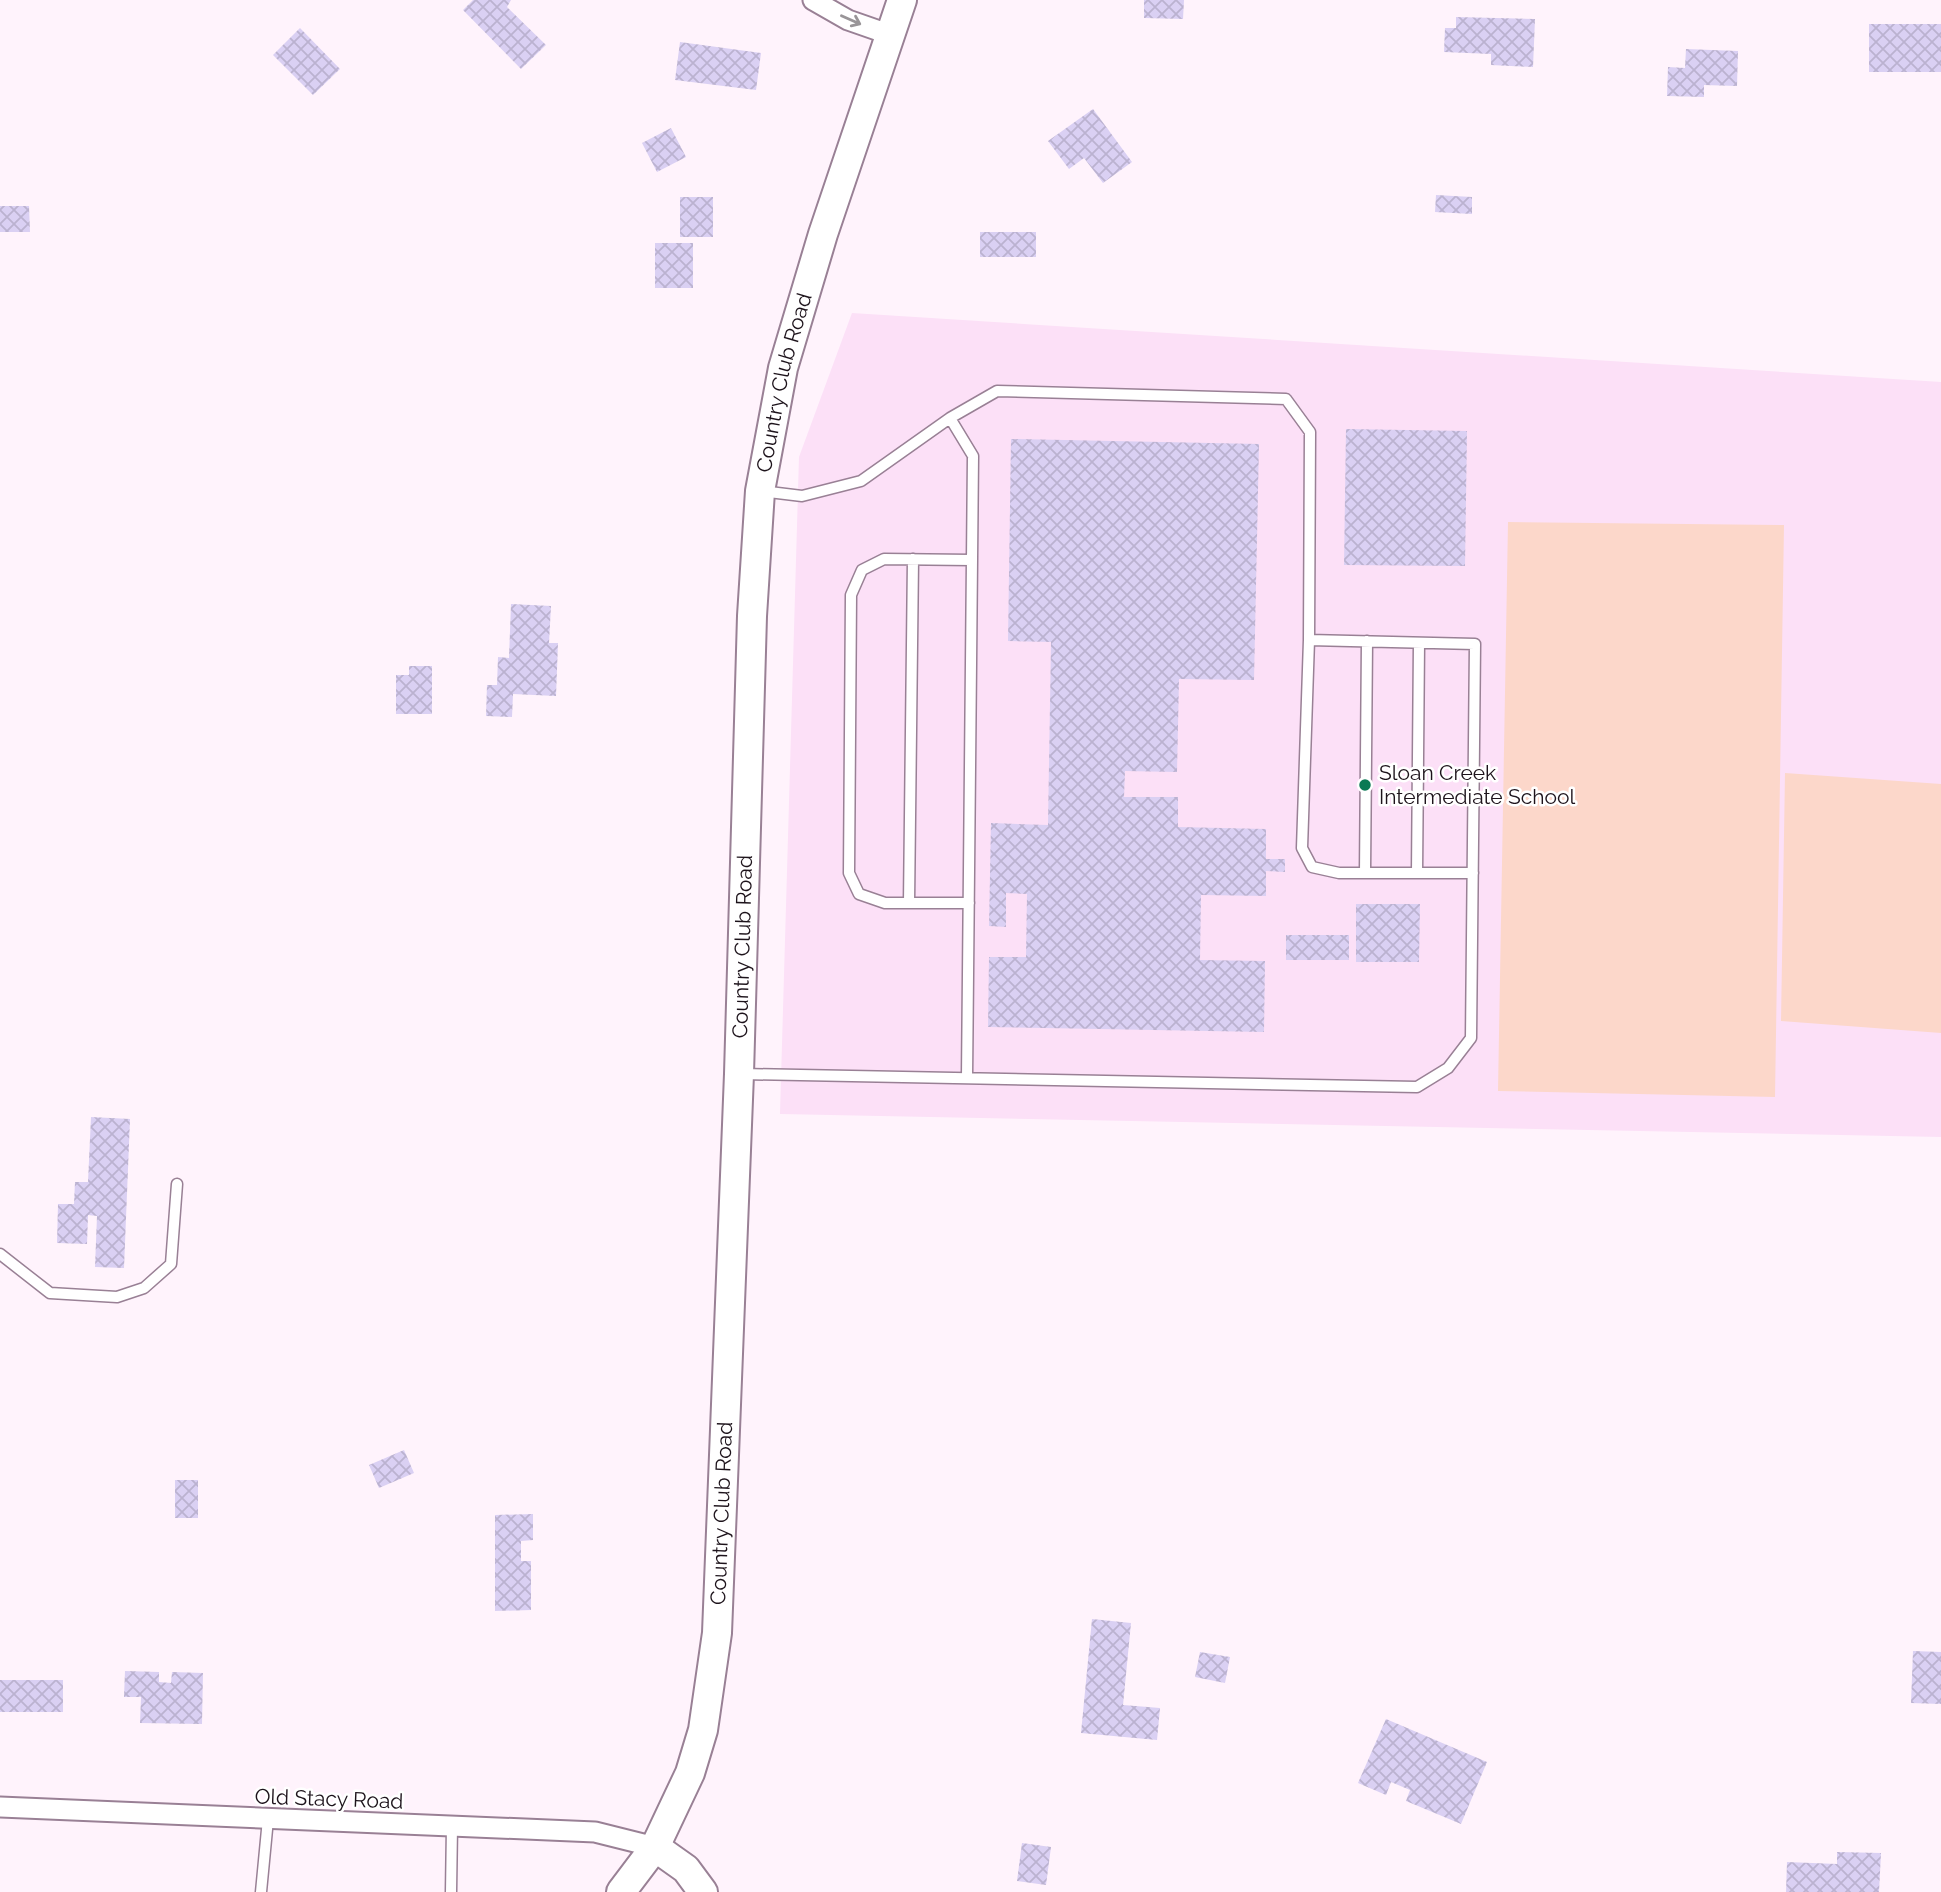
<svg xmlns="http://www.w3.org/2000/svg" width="1941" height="1892" viewBox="0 0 1941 1892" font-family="Raleway,sans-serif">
  <defs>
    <pattern id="building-cross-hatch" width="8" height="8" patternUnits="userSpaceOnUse" patternTransform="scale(1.75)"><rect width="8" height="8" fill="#dad0f3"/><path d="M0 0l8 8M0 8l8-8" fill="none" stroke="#bbb2d0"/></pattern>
  </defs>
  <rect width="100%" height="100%" fill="#fff3fc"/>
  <!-- built -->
  <path fill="#fce0f7" d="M852,313l1089,69v755l-1161,-23 19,-657z"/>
  <!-- pitch -->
  <path fill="#fcd7ca" d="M1508,522l276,3 -9,572 -277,-6z
    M1785,773l156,11v249l-160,-12z"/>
  <!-- building -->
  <path fill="url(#building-cross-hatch)" d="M473,0h38l-4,7 39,38 -25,24 -58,-59z
    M1144,0h40l-1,19 -39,-1z
    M1456,17l79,2 -2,48 -42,-2v-11l-47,-2 1,-24h11z
    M1869,24h72v48h-72z
    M300,28l40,41 -27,26 -40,-40z
    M680,42l81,11 -5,37 -81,-10z
    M1686,49l52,2 -1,35 -33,-1v12l-37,-1 1,-29 17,1z
    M1093,109l39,53 -29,21 -19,-25 -15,11 -21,-28z
    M671,128l15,29 -29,15 -15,-29z
    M1436,195l36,2v17l-37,-2z
    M680,197h33v40h-33z
    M0,206h29l1,26h-30z
    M980,232h56v25h-56z
    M655,243h38v45h-38z
    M1346,429l121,2 -2,135 -121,-1z
    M1011,439l248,5 -5,236 -75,-1 -2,93 -52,-1 -1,26h54v30l88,2v30h19v13l-19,-1v25l-65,-1 -1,65 65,1 -1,71 -276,-5 1,-70h37l1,-63 -21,-1v34l-17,-1 2,-103 57,2 3,-183 -43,-1z
    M511,604l40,2 -2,37h9l-2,53 -43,-2 -1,23 -26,-1 1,-31h10l1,-28 11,1z
    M409,666h23v48h-36v-39h13z
    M1356,904h64l-1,58h-63z
    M1286,935h63v25h-63z
    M91,1117l39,2 -6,149 -29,-1 2,-51 -9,-1 -1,29 -30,-1 1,-39h16l1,-22h13z
    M404,1450l10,23 -35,15 -10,-23z
    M175,1480h23v38h-23z
    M533,1514v26l-12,1v20h10v49l-36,1v-96z
    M1092,1619l39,4 -8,82 37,3 -3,32 -76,-7z
    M1913,1651l28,1v52l-30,-1z
    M1200,1652l30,5 -5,26 -30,-6z
    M125,1671l34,1v10l12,1 1,-11 31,1 -1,51 -62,-1 1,-26h-17z
    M0,1680h63v32h-63z
    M1386,1719l101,43 -26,62 -55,-23 4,-11 -19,-8 -5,13 -28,-12z
    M1022,1843l29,4 -5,38 -29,-4z
    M1837,1852l44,1 -2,39h-93l1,-30 50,2z"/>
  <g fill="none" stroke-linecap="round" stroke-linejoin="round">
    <defs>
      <path id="service" d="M950,418l23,38 -6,622
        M1309,640l-7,208 10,19 27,6h134
        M1365,873l2,-232
        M1417,873l2,-230
        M909,903l4,-344
        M969,903h-84l-26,-9 -10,-21 2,-278 11,-25 22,-11 88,1
        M743,1074l674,13 31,-19 23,-30 4,-394 -166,-4 1,-208 -24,-33 -289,-8 -47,27 -89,63 -59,15 -41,-5
        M0,1254l50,39 67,4 27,-9 27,-24 6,-80
        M261,1892l7,-73
        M451,1892l1,-66"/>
      <path id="minor" d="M813,0l35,20 43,15
        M0,1807l595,25 60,15"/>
      <g id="secondary">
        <path d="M655,1847l31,22 17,23"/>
        <path id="s1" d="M621,1892l34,-45 35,-74 13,-43 14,-97 22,-559 13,-458 8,-125 23,-123 40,-134 79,-234"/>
      </g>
    </defs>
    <!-- service casing -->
    <use href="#service" stroke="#998095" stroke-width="13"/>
    <!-- minor casing -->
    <use href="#minor" stroke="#998095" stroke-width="23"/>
    <!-- secondary casing -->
    <use href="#secondary" stroke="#998095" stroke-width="32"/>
    <!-- service -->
    <use href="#service" stroke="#fff" stroke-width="10"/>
    <!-- minor -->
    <use href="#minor" stroke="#fff" stroke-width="19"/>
    <!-- secondary -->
    <use href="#secondary" stroke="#fff" stroke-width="28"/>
  </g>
  <!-- one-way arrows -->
  <defs><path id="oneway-shaft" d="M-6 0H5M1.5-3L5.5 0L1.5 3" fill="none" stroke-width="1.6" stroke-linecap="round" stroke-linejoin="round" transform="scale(1.75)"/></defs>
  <use stroke="#999598" href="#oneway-shaft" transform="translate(851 20) rotate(24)"/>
  <!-- markers -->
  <circle fill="#0a7954" stroke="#fff" stroke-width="2.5" cx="1365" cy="785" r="7"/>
  <g text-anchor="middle" stroke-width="5" stroke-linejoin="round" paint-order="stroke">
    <!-- street labels -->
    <g font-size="21" fill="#1d131b" stroke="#fff">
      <text dy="7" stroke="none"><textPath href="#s1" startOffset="1535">Country Club Road</textPath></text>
      <text dy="7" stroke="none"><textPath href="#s1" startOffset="968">Country Club Road</textPath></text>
      <text dy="7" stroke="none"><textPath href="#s1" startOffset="401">Country Club Road</textPath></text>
      <text transform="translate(329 1799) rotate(2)" y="7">Old Stacy Road</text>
    </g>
    <!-- poi labels -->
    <g font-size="21" fill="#1d131b" stroke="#fff" text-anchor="start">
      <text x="1379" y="780">Sloan Creek<tspan x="1379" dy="24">Intermediate School</tspan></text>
    </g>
  </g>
</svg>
